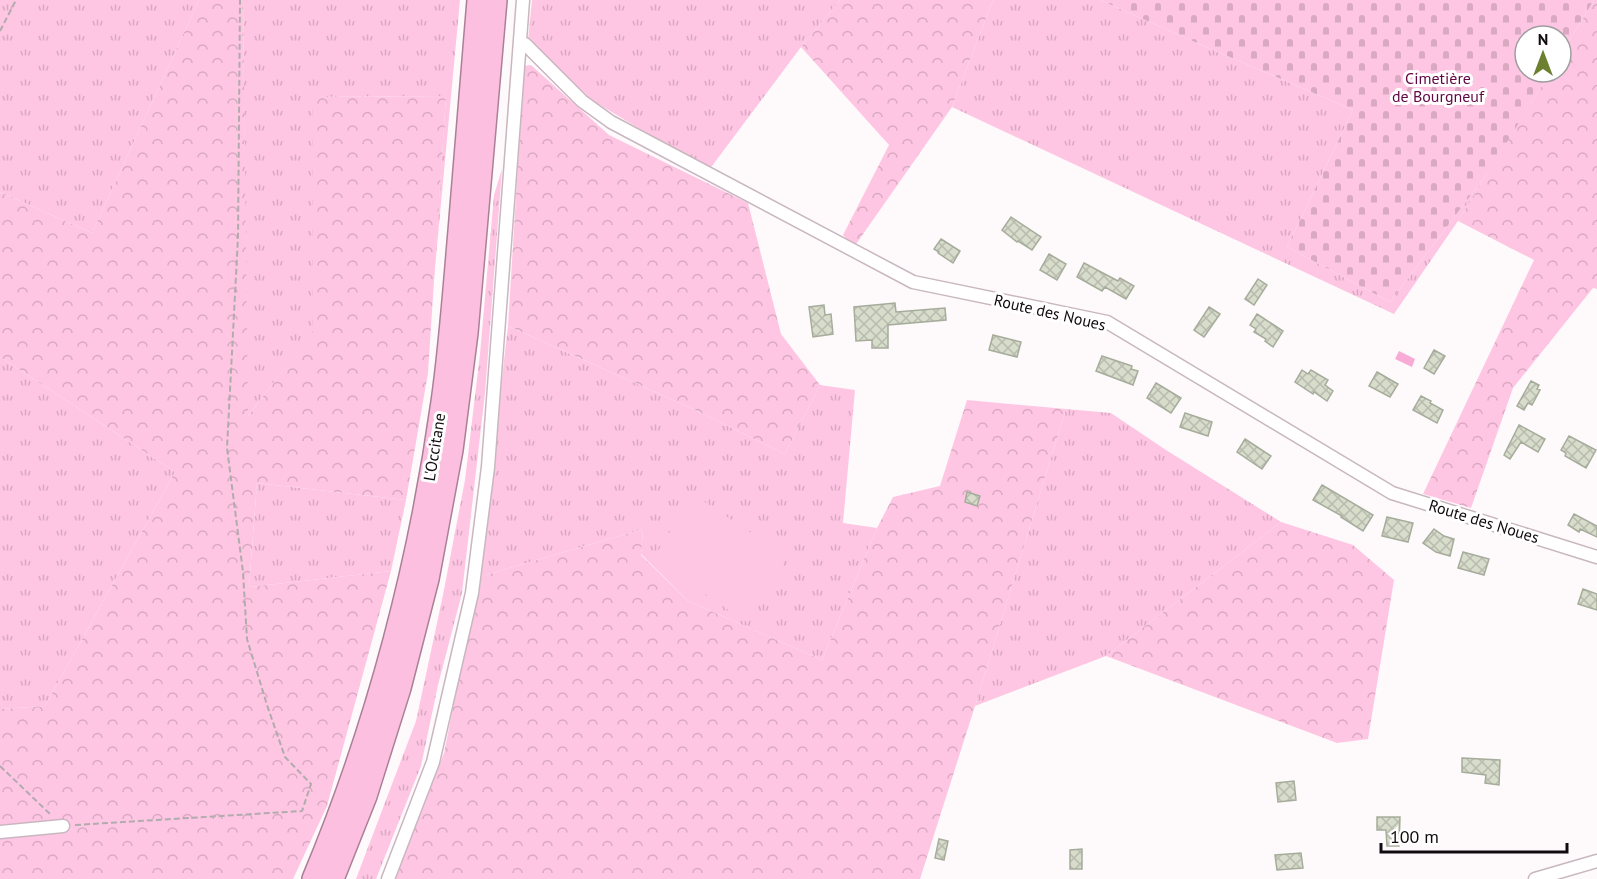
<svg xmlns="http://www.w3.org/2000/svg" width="1597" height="879" viewBox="0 0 1597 879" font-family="'PT Sans',sans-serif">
  <defs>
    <pattern id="grass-tufts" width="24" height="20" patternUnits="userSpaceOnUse" patternTransform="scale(1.5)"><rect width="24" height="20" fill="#fec6e3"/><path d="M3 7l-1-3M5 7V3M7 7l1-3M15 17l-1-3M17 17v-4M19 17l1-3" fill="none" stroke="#d9a9c2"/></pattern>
    <pattern id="forest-crowns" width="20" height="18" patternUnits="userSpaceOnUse" patternTransform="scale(1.5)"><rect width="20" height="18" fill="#fec6e3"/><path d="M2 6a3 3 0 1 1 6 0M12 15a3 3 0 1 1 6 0" fill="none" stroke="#d9a9c2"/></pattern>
    <pattern id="cemetery-stones" width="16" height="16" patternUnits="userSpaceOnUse" patternTransform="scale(1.5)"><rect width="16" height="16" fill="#fec6e3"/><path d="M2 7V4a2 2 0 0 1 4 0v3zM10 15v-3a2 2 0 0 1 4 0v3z" fill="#d9a9c2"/></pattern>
    <pattern id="building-cross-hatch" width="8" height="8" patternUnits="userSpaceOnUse" patternTransform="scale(1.5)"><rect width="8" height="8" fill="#d7dccb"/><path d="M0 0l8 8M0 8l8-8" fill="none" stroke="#b8bbad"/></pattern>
  </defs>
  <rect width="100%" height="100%" fill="#fefafc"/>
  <!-- grass -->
  <path fill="url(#grass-tufts)" d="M0,0h199l-107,233 -92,-41z
    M243,0h217l-27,289 13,-193 -133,1v235l-66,85z
    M532,0h308l-39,47 -92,123 -116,-69 -65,-61z
    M993,0h107l97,43 156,67 -66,137 103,55 100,-132 -32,51 -64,93 -442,-207z
    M502,169l-17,224 -23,200 -24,92 -17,81 -45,113h-20l60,-158 27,-126 22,-115 15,-126 14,-159z
    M508,326l187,84 90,44 35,-69 35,5 -12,133 34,5 -55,132 -134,-59 -47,-47 2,-25 -164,48z
    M0,357l175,115 -130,234 -45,3z
    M1066,409l45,4 55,37 115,72 -175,134 -131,50z
    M257,483l149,17 -15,71 -142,16z"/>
  <!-- forest -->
  <path fill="url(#forest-crowns)" d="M199,0h44l5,416 65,-85v-234l133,-1 -18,277 -22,127 -149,-17 -8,104 142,-16 -64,235 -34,73h-293v-170l45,-3 130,-234 -175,-115v-165l92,41z
    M840,0h153l-41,107 -98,140 -11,-12 46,-90 -88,-98z
    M1594,0h3v289l-4,-1 -80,100 -42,120 -48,-14 111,-234 -76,-39 92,-149h11v-18z
    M531,65l78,70 139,68 33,131 39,51 -35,69 -90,-44 -187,-84 16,-260z
    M967,400l99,9 -91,297 -55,173h-525l49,-126 35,-176 164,-48 -2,26 47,46 134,59 55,-132 16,-31 47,-11z
    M1281,522l72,23 41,35 -26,159 -31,4 -231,-87z"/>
  <!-- cemetery -->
  <path fill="url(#cemetery-stones)" d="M1100,0h494l-33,54v-18h-36v36h25l-60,98 -100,132 -103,-55 66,-137 -156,-67z"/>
  <!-- pitch -->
  <path fill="#fec6e3" d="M693,494l94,63 -39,66 -95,-64z"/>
  <!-- water -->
  <path fill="#f8abd4" d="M1399,351l16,8 -3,8 -17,-8z"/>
  <!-- building -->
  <path fill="url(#building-cross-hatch)" stroke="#a6ac9b" stroke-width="1.5" d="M1011,217l30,20 -9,13 -14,-9 -1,1 -15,-12z
    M941,239l19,12 -7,12 -15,-10 1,-1 -5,-3z
    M1049,254l17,10 -9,16 -17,-10z
    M1084,263l34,18 2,-3 14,8 -8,13 -21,-12 -3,4 -25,-14z
    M1258,279l9,6 -13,20 -9,-6z
    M895,303l1,9 49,-4 1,12 -58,5v23h-16v-8l-16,1 -2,-34z
    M824,305l1,10 6,-1 2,20 -20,3 -4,-30z
    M1209,307l11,7 -16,23 -10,-7z
    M1257,314l26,17 -10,16 -8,-6 1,-2 -12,-7 2,-3 -6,-4z
    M993,335l28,7 -4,15 -28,-7z
    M1434,350l11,6 -11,18 -10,-6z
    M1102,356l30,10 -1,3 7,2 -5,14 -37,-14z
    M1302,370l6,4 3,-4 17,10 -3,5 8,6 -6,10 -13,-9 -1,2 -18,-12z
    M1377,372l21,12 -8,13 -21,-11z
    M1531,381l8,4 -2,4 3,1 -8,15 -4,-2 -4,7 -7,-4z
    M1156,383l25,15 -10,15 -24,-15z
    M1421,396l10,5 -1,2 13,7 -6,13 -24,-13z
    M1185,413l27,9 -4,14 -28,-9z
    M1519,425l26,14 -7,13 -17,-10 -11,17 -6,-4z
    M1569,436l27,14 -10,18 -21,-12 1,-3 -5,-3z
    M1245,439l26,17 -9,13 -25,-17z
    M1322,485l51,30 -10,16 -22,-14 1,-1 -29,-16z
    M967,492l13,4 -3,10 -12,-4z
    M1574,514l23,12v11l-17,-8 -1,3 -11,-7z
    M1387,517l26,6 -5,19 -26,-6z
    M1434,529l10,7 10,3 -4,17 -14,-4 -13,-9z
    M1463,552l26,7 -5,16 -26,-7z
    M1583,589l14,5v16l-19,-6z
    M1462,758l38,2 -1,25 -14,-2 1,-8 -24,-3z
    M1294,781l2,19 -18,2 -2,-19z
    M1377,817h23l-1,29h-12l-1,-16h-9z
    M939,839l9,2 -4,19 -9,-2z
    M1082,849v20h-12v-19z
    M1301,853l2,15 -26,2 -2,-15z"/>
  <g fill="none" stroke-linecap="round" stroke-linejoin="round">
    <defs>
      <path id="minor" d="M520,44h5l57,57 29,21 302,160 194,40 285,171 205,64
        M0,832l63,-6
        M388,879l45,-117 39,-169 16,-126 35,-467
        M1535,879l62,-18"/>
      <path id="motorway" d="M313,879c64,-153 106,-313 129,-477 8,-56 12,-114 17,-171 6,-77 13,-154 19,-231
        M333,879l33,-83 34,-108 28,-109 24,-129 15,-117 29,-333"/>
    </defs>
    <!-- minor casing -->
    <use href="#minor" stroke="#c9b7c0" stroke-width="15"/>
    <!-- motorway casing -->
    <use href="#motorway" stroke="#aa8096" stroke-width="24"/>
    <!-- path -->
    <path stroke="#b0acae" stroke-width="2" stroke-dasharray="6 3" stroke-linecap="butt" d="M0,31l16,-31
      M0,766l50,48
      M75,825l227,-14 9,-27 -26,-27 -18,-52 -20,-66 -4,-67 -16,-124 11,-211 2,-237"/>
    <!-- minor -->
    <use href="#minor" stroke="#fff" stroke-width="12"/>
    <!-- motorway -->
    <use href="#motorway" stroke="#fdbfdf" stroke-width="21"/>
  </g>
  <g text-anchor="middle" stroke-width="6" stroke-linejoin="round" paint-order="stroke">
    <!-- park labels -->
    <g font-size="16" fill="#620744" stroke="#fff">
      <text x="1438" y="84">Cimetière<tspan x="1438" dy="18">de Bourgneuf</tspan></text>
    </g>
    <!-- street labels -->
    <g font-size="16" fill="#100b0e" stroke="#fff">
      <text transform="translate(1050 312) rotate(13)" y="6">Route des Noues</text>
      <text transform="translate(434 447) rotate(-81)" y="6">L'Occitane</text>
      <text transform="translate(1484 521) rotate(17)" y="6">Route des Noues</text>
    </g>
  </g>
  <!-- north arrow -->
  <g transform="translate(1543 54)"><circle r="28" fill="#ffffff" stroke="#9f9d9f" stroke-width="1.5"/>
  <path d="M0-4.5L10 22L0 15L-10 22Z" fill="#6d8030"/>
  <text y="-9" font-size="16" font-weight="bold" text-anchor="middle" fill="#100b0e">N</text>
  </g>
  <!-- scale -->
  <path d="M1381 843v9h186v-9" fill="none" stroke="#100b0e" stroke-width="3"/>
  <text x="1390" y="843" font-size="18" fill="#100b0e" stroke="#ffffff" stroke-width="4.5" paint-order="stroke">100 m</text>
</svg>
